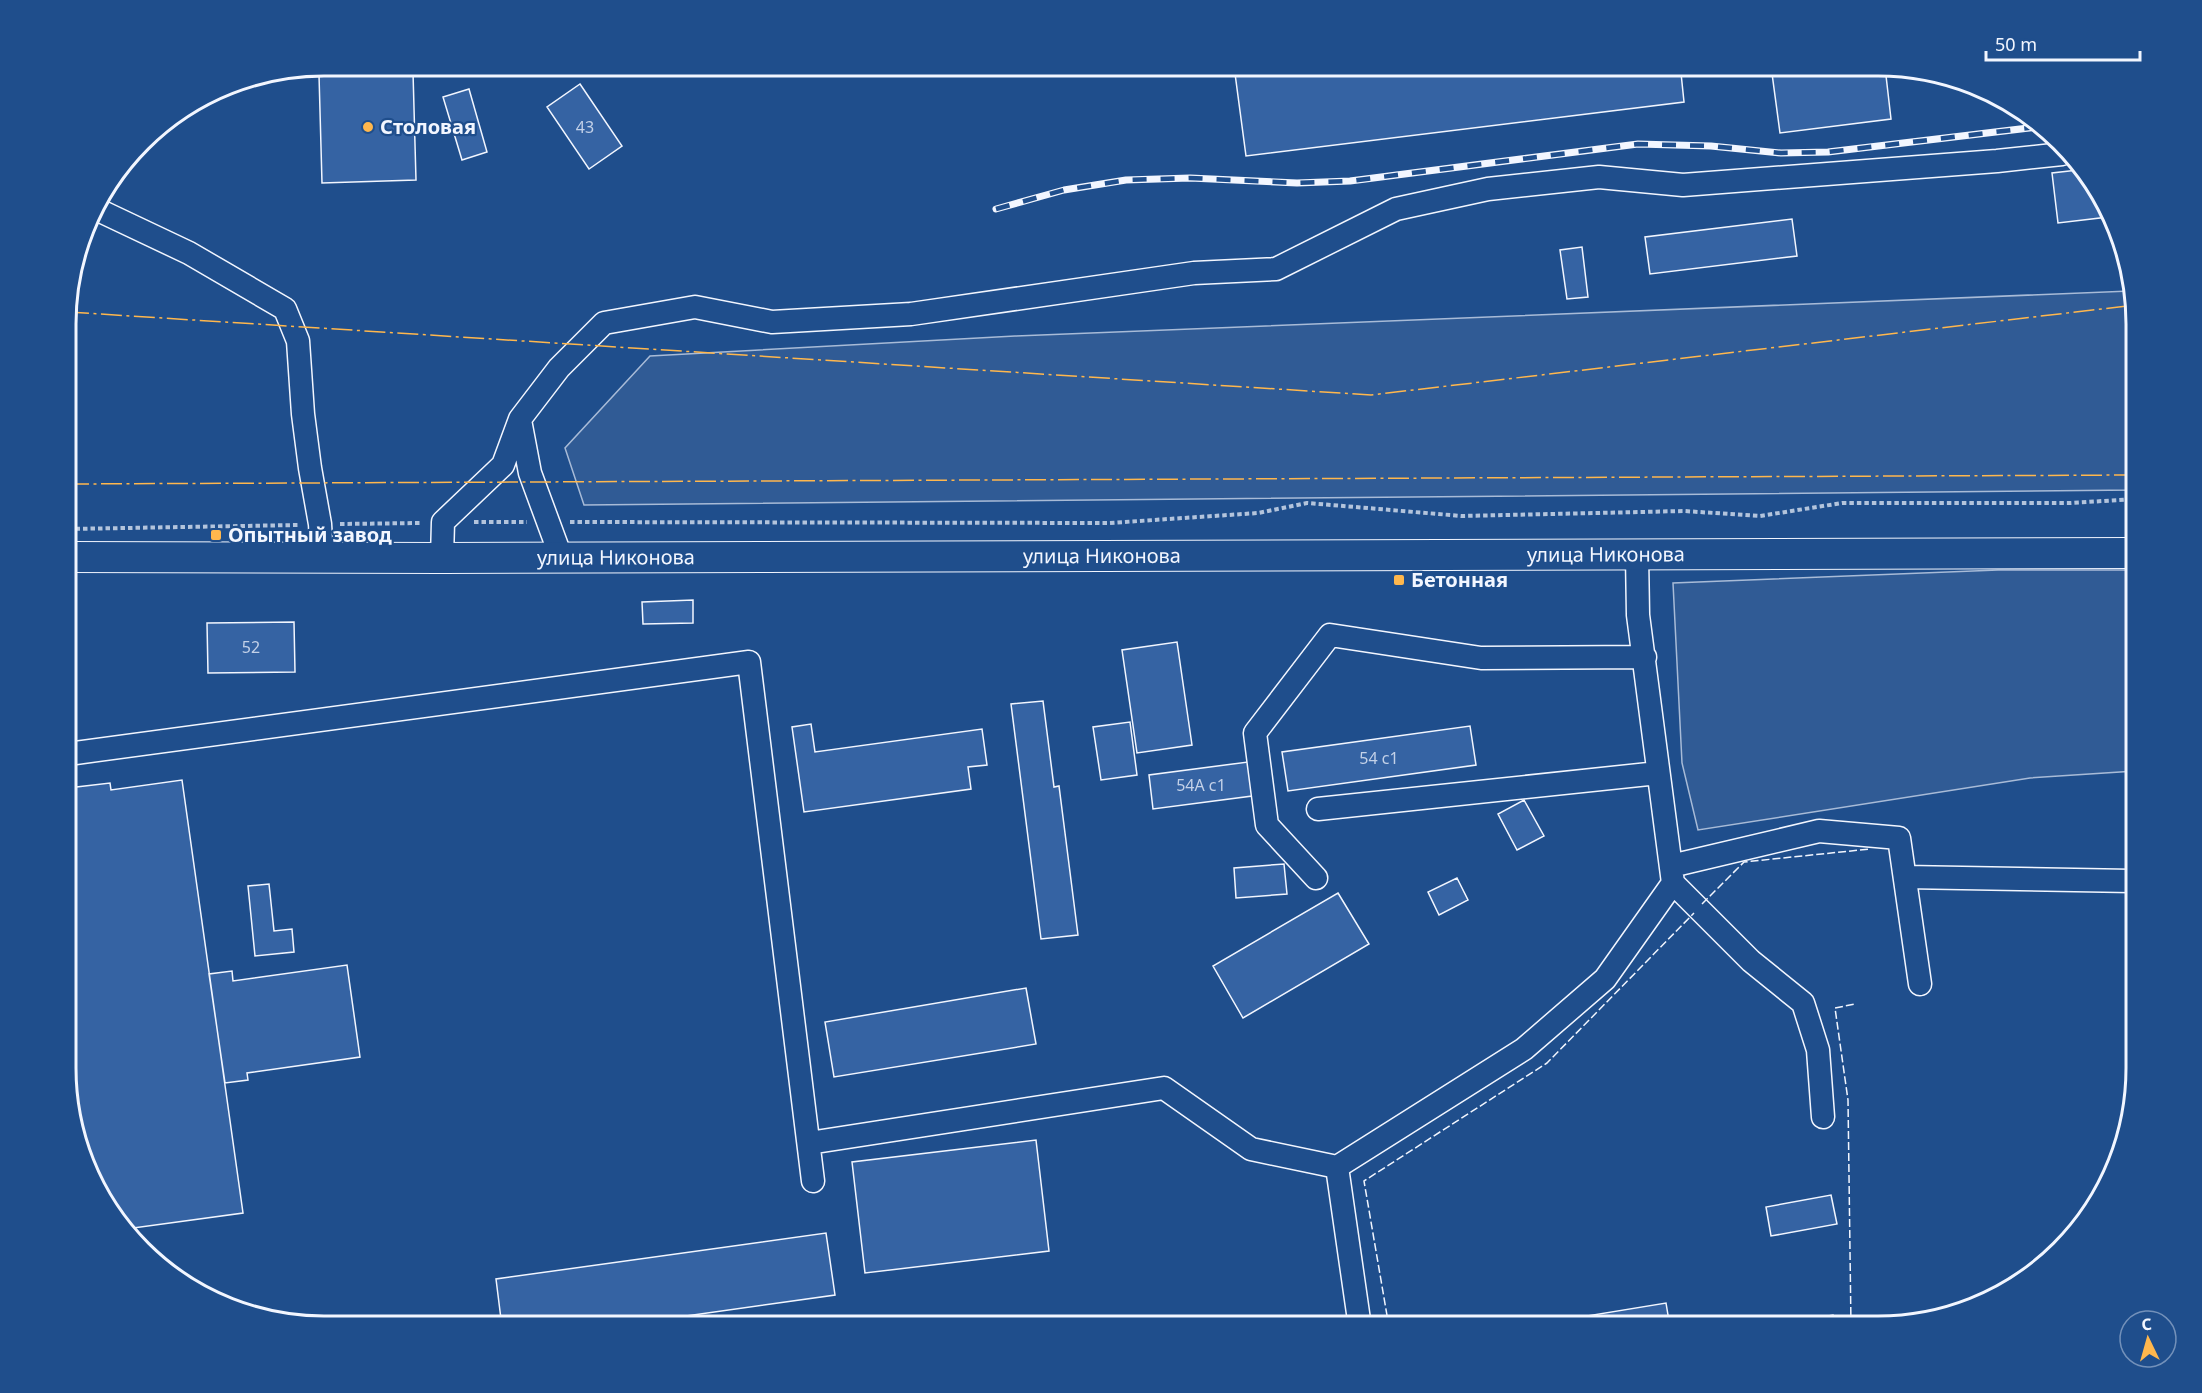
<svg xmlns="http://www.w3.org/2000/svg" width="2202" height="1393" viewBox="0 0 2202 1393" font-family="'Noto Sans',sans-serif">
  <rect width="100%" height="100%" fill="#1f4e8c"/>
  <!-- built -->
  <path fill="#305b95" stroke="#a8bbd7" stroke-width="1.5" d="M2130,291l5,17v182l-1551,15 -19,-57 85,-92 365,-20z
    M1998,570h137v201l-105,7 -332,52 -16,-67 -9,-180z"/>
  <!-- building -->
  <path fill="#3563a3" stroke="#f2f6ff" stroke-width="1.5" d="M1234,66h485v3l-38,4 3,29 -438,54z
    M1771,66l114,1 6,52 -111,14z
    M413,72l3,108 -94,3 -3,-108z
    M580,84l42,62 -33,23 -42,-62z
    M469,89l18,63 -25,8 -19,-63z
    M2078,170l23,25 7,22 -50,6 -6,-50z
    M1792,219l5,37 -147,18 -5,-37z
    M1582,247l6,50 -21,2 -7,-49z
    M693,600v23l-50,1 -1,-22z
    M294,622l1,50 -87,1 -1,-50z
    M1177,642l15,103 -55,8 -15,-103z
    M1043,701l11,86 5,-1 19,149 -37,4 -30,-235z
    M1130,722l7,53 -36,5 -8,-53z
    M811,724l4,28 167,-23 5,36 -19,2 3,22 -167,23 -12,-85z
    M1470,726l6,39 -188,26 -6,-39z
    M1248,762l4,34 -99,13 -4,-34z
    M182,780l61,433 -117,16 -17,-17 -41,-110v-314l42,-5 1,7z
    M1524,800l20,36 -27,14 -19,-36z
    M1284,864l3,30 -51,4 -2,-30z
    M1457,878l11,22 -29,15 -11,-23z
    M269,884l5,47 18,-2 2,23 -39,4 -7,-70z
    M1338,893l31,51 -126,74 -30,-52z
    M347,965l13,92 -113,16 1,7 -23,3 -16,-109 23,-3 1,10z
    M1026,988l10,56 -202,33 -9,-55z
    M1036,1140l13,111 -184,22 -13,-111z
    M1831,1195l6,29 -66,12 -5,-29z
    M826,1233l9,62 -227,32h-106l-6,-48z
    M1666,1303l4,24h-113l-1,-6z
    M1833,1315l2,11 -72,1z"/>
  <g fill="none" stroke-linecap="round" stroke-linejoin="round">
    <defs>
      <path id="minor" d="M94,208l95,45 96,56 13,32 5,73 7,54 10,56 2,34
        M520,420l10,53 31,84
        M442,558l1,-36 60,-57 17,-46 39,-51 45,-45 91,-16 77,15 139,-8 283,-41 82,-4 120,-60 92,-20 111,-12 84,8 314,-24 65,-7
        M68,754l681,-92 64,519
        M1318,809l340,-36
        M1671,866l148,-35 80,7 21,146
        M1905,877l227,4
        M1316,878l-49,-53 -12,-92 75,-98 151,23 164,-1
        M1673,883l78,78 52,42 15,47 5,67
        M809,1143l355,-55 87,61 86,18
        M1360,1327l-23,-160 187,-118 81,-70 68,-96 -35,-268 -1,-60"/>
      <g id="major">
        <path id="s1" d="M68,557l374,1 1693,-5"/>
      </g>
    </defs>
    <!-- minor casing -->
    <use href="#minor" stroke="#f2f6ff" stroke-width="25"/>
    <!-- major casing -->
    <use href="#major" stroke="#f2f6ff" stroke-width="32"/>
    <!-- path -->
    <path stroke="#b3c4dc" stroke-width="4" stroke-dasharray="4.5 3" stroke-linecap="butt" d="M474,522h53
      M570,522l539,1 149,-10 49,-10 155,13 222,-5 76,5 82,-13h229l64,-4
      M340,524l82,-1
      M68,529l231,-4"/>
    <!-- minor -->
    <use href="#minor" stroke="#1f4e8c" stroke-width="22"/>
    <!-- major -->
    <use href="#major" stroke="#1f4e8c" stroke-width="30"/>
    <defs>
      <path id="rail" d="M996,209l68,-19 62,-10 64,-2 107,5 53,-2 288,-37 73,2 70,7 47,-1 209,-25"/>
    </defs>
    <!-- rail casing -->
    <use href="#rail" stroke="#f2f6ff" stroke-width="7"/>
    <!-- rail -->
    <use href="#rail" stroke="#1f4e8c" stroke-width="4.5" stroke-dasharray="14" stroke-linecap="butt"/>
    <!-- fence -->
    <path stroke="#f2f6ff" stroke-width="1.5" stroke-dasharray="8 3" stroke-linecap="butt" d="M1702,904l42,-42 126,-13
      M1851,1326l-3,-226 -13,-92 20,-4
      M1389,1327l-25,-146 183,-118 147,-150"/>
    <!-- power -->
    <path stroke="#ffb74d" stroke-width="1.5" stroke-dasharray="21 4.5 3 4.5" stroke-linecap="butt" d="M68,312l1303,83 764,-90
      M68,484l2067,-9"/>
  </g>
  <!-- markers -->
  <g fill="#ffb74d" stroke="#1f4e8c" stroke-width="2">
    <circle cx="368" cy="127" r="6"/>
    <rect x="210" y="529" width="12" height="12" rx="3"/>
    <rect x="1393" y="574" width="12" height="12" rx="3"/>
  </g>
  <g text-anchor="middle" stroke-width="4.5" stroke-linejoin="round" paint-order="stroke">
    <!-- number labels -->
    <g font-size="16" fill="#c3d1e8">
      <text x="585" y="133">43</text>
      <text x="251" y="653">52</text>
      <text x="1379" y="764">54 с1</text>
      <text x="1201" y="791">54А с1</text>
    </g>
    <!-- poi labels -->
    <g font-size="20" font-weight="bold" fill="#f2f6ff" stroke="#1f4e8c" text-anchor="start">
      <text x="380" y="134">Столовая</text>
      <text x="228" y="542">Опытный завод</text>
      <text x="1411" y="587">Бетонная</text>
    </g>
    <!-- street labels -->
    <g font-size="20" fill="#f2f6ff" stroke="#1f4e8c">
      <text dy="7" stroke="none"><textPath href="#s1" startOffset="1538">улица Никонова</textPath></text>
      <text dy="7" stroke="none"><textPath href="#s1" startOffset="1034">улица Никонова</textPath></text>
      <text dy="7" stroke="none"><textPath href="#s1" startOffset="548">улица Никонова</textPath></text>
    </g>
  </g>
  <!-- crop -->
  <path d="M0 0H2202V1393H0ZM324 76H1878A248 248 0 0 1 2126 324V1068A248 248 0 0 1 1878 1316H324A248 248 0 0 1 76 1068V324A248 248 0 0 1 324 76Z" fill="#1f4e8c" fill-rule="evenodd"/>
  <path fill="none" stroke="#f2f6ff" stroke-width="3" d="M324 76H1878A248 248 0 0 1 2126 324V1068A248 248 0 0 1 1878 1316H324A248 248 0 0 1 76 1068V324A248 248 0 0 1 324 76Z"/>
  <!-- north arrow -->
  <g transform="translate(2148 1339) rotate(355)"><circle r="28" fill="#1f4e8c" stroke="#7391ba" stroke-width="1.5"/>
  <path d="M0-4.5L10 22L0 15L-10 22Z" fill="#ffb74d"/>
  <text y="-9" font-size="16" font-weight="bold" text-anchor="middle" fill="#f2f6ff">С</text>
  </g>
  <!-- scale -->
  <path d="M1986 51v9h154v-9" fill="none" stroke="#f2f6ff" stroke-width="3"/>
  <text x="1995" y="51" font-size="18" fill="#f2f6ff" stroke="#1f4e8c" stroke-width="4.5" paint-order="stroke">50 m</text>
</svg>
